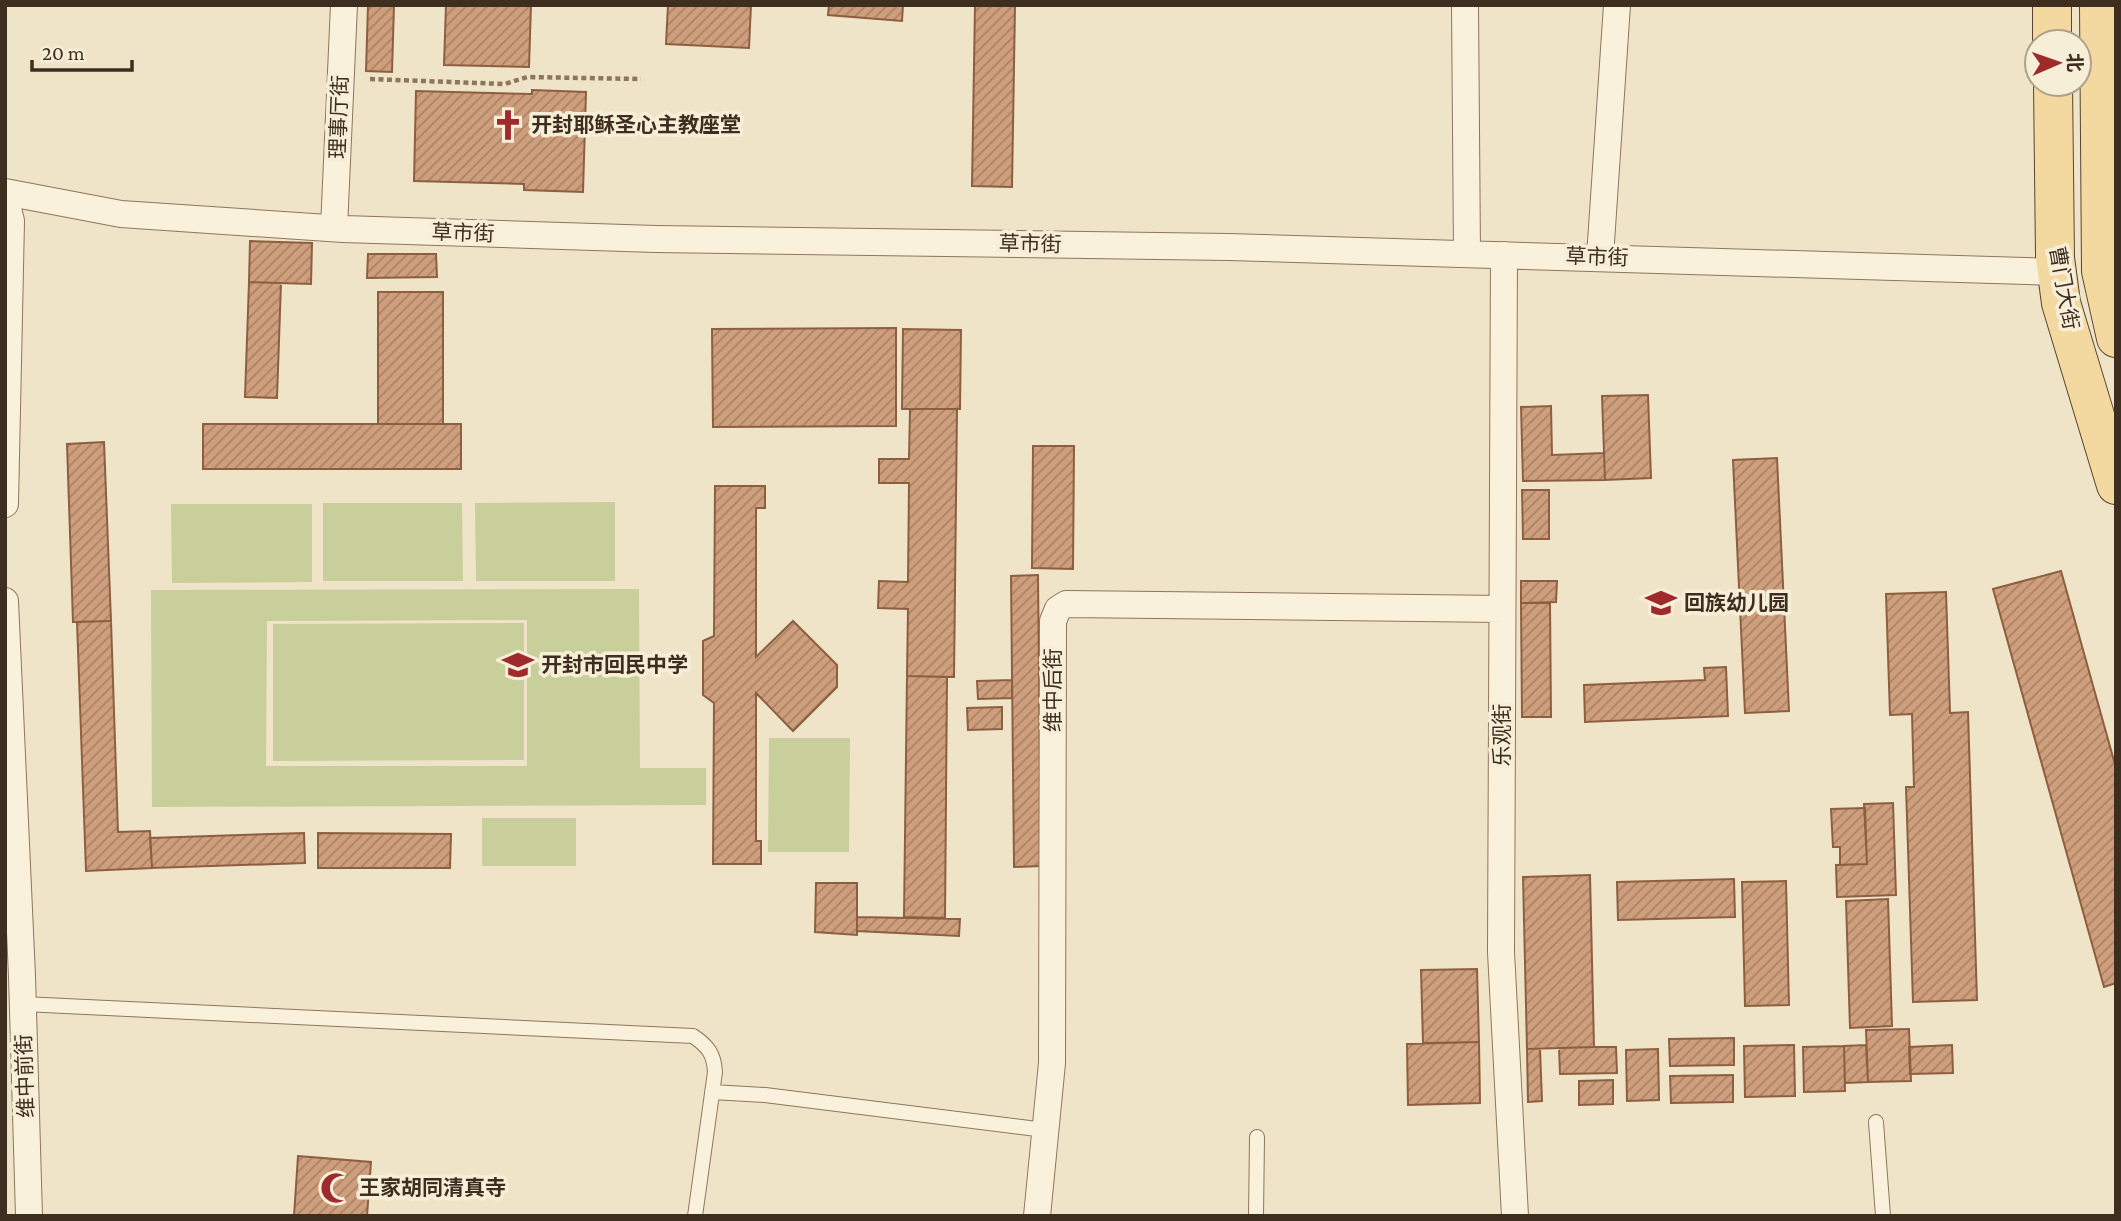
<svg xmlns="http://www.w3.org/2000/svg" width="2121" height="1221" viewBox="0 0 2121 1221" font-family="'Crimson Pro','Noto Sans SC',serif">
  <defs>
    <pattern id="building-hatch" width="6" height="6" patternUnits="userSpaceOnUse" patternTransform="scale(1.75)"><rect width="6" height="6" fill="#cf9f7d"/><path d="M-1 1l2-2M0 6l6-6M5 7l2-2" fill="none" stroke="#a98266"/></pattern>
  </defs>
  <rect width="100%" height="100%" fill="#f0e4c8"/>
  <!-- grass -->
  <path fill="#c9cf9b" fill-rule="evenodd" d="M615,502v79h-139l-1,-78z
    M323,503h139l1,78h-140z
    M171,504h141v78l-140,1z
    M639,589l1,179h66v37l-554,2 -1,-217zM527,620v146h-261l1,-145z
    M524,623v137l-251,1v-137z
    M769,738h81l-1,114h-81z
    M482,818h94v48h-94z"/>
  <!-- building -->
  <path fill="url(#building-hatch)" stroke="#8d5f41" stroke-width="2" d="M368,5h26l-2,67 -26,-1z
    M446,5h85l-2,62 -85,-2z
    M668,5h83l-2,43 -83,-4z
    M829,5h74l-1,16 -74,-6z
    M975,5h40l-3,182 -40,-1z
    M532,90l54,2 -3,100 -59,-2v-6l-110,-3 2,-90 116,3z
    M250,241l62,2 -1,41 -62,-2z
    M368,254h68l1,23 -70,1z
    M249,282l32,1 -4,115 -32,-1z
    M378,292h65v132h-65z
    M896,328v98l-183,1 -1,-98z
    M903,329l58,1 -1,79h-58z
    M1648,395l3,83 -46,2 -3,-84z
    M1551,406l1,49 52,-2 1,27 -82,1 -2,-74z
    M910,409h47l-3,268 -47,-1 1,-67 -30,-1 1,-27 29,1 1,-99h-30v-24h30z
    M203,424h258v45h-258z
    M104,442l7,179 -38,1 -6,-178z
    M1033,446h41l-1,123 -41,-1z
    M1777,458l12,253 -44,2 -12,-253z
    M715,486h50v22h-9v149l37,-36 44,44v22l-44,44 -37,-38v148h5v23h-48l1,-161 -11,-8v-54l11,-5z
    M1522,490h27v49h-26z
    M2061,571l55,197v215l-12,4 -111,-398z
    M1038,575l3,291 -27,1 -3,-291z
    M1521,581h36l-1,21 -35,1z
    M1946,592l4,121 18,-1 9,288 -64,2 -7,-215h8l-2,-73 -22,1 -4,-121z
    M1521,603h29l1,114h-29z
    M111,621l7,211 32,-1 2,37 -66,3 -9,-249z
    M1726,667l2,49 -143,6 -1,-37 121,-5 -1,-12z
    M907,676l40,1 -2,241 -41,-1z
    M1012,680v18l-34,1 -1,-18z
    M1002,707v22l-34,1 -1,-22z
    M1893,803l3,92 -59,2 -1,-32 31,-1 -3,-60z
    M1865,808l2,56 -27,1v-18h-7l-2,-38z
    M304,833l1,30 -153,5 -2,-30z
    M318,833l133,1 -1,34h-132z
    M1590,875l4,172 -67,2 -4,-172z
    M1734,879l1,38 -117,3 -1,-38z
    M1786,881l3,124 -44,1 -3,-124z
    M816,883h41v52l-42,-3z
    M1888,899l4,127 -42,2 -4,-127z
    M857,917l103,2 -1,17 -102,-5z
    M1477,969l2,73 -56,1 -2,-73z
    M1909,1029l2,52 -43,1 -2,-52z
    M1734,1038v27l-64,1 -1,-27z
    M1479,1042l1,61 -72,2 -1,-61z
    M1794,1045l1,51 -50,1 -1,-51z
    M1866,1045l2,37 -23,1 -1,-37z
    M1952,1045l1,28 -43,1 -1,-27z
    M1844,1046l1,45 -41,1 -1,-45z
    M1594,1047h22l1,26 -57,1 -1,-26z
    M1527,1049h13l2,52 -14,1z
    M1658,1049l1,51 -32,1 -1,-51z
    M1733,1075v27l-62,1 -1,-27z
    M1613,1080v24l-34,1v-24z
    M298,1156l73,6 -4,54h-73z"/>
  <g fill="none" stroke-linecap="round" stroke-linejoin="round">
    <defs>
      <path id="service" d="M23,1004l670,32c15,10 21,18 22,36l-20,144
        M712,1092l53,3 280,35
        M1876,1122l7,94
        M1256,1216l1,-79"/>
      <path id="minor" d="M1465,5l2,249
        M5,192l116,22 222,15 313,10 572,8 829,25
        M5,197l6,24 -6,283
        M334,228l10,-223
        M1504,255l-3,697 14,264
        M1600,257l17,-252
        M5,601l17,375 7,240
        M1037,1216l15,-153 1,-442 5,-12 8,-5 436,5"/>
      <path id="primary" d="M2052,5v37
        M2099,5l2,266 15,67
        M2053,84l2,174 6,45 55,182"/>
    </defs>
    <!-- service casing -->
    <use href="#service" stroke="#8d765c" stroke-width="16"/>
    <!-- minor casing -->
    <use href="#minor" stroke="#8d765c" stroke-width="28"/>
    <!-- primary casing -->
    <use href="#primary" stroke="#5b4430" stroke-width="40"/>
    <!-- path -->
    <path stroke="#8d765c" stroke-width="4.5" stroke-dasharray="5 3.5" stroke-linecap="butt" d="M370,79l135,5 22,-7 114,2"/>
    <!-- service -->
    <use href="#service" stroke="#faf1dc" stroke-width="14"/>
    <!-- minor -->
    <use href="#minor" stroke="#faf1dc" stroke-width="26"/>
    <!-- primary -->
    <use href="#primary" stroke="#f3d9a0" stroke-width="38"/>
  </g>
  <!-- icons -->
  <defs>
    <symbol id="church-bare" viewBox="-9 -9 18 18"><path d="M-1.2-6h2.4v3.5h3.3v2.4h-3.3V6h-2.4V-.1h-3.3v-2.4h3.3Z" fill="#9e2a2b" stroke="#f7eed8" stroke-width="2.5" paint-order="stroke"/></symbol>
    <symbol id="school-bare" viewBox="-9 -9 18 18"><path d="M0-5L7-2L0 1L-7-2ZM-4 1L0 2.5L4 1V4Q0 6-4 4Z" fill="#9e2a2b" stroke="#f7eed8" stroke-width="2.5" paint-order="stroke"/></symbol>
    <symbol id="mosque-bare" viewBox="-9 -9 18 18"><path d="M3.5-4.9A6 6 0 1 0 3.5 4.9A5 5 0 1 1 3.5-4.9Z" fill="#9e2a2b" stroke="#f7eed8" stroke-width="2.5" paint-order="stroke"/></symbol>
  </defs>
  <g fill-rule="evenodd">
    <use href="#church-bare" x="486" y="103" width="44" height="44"/>
    <use href="#school-bare" x="1639" y="581" width="44" height="44"/>
    <use href="#school-bare" x="496" y="643" width="44" height="44"/>
    <use href="#mosque-bare" x="314" y="1166" width="44" height="44"/>
  </g>
  <g text-anchor="middle" stroke-width="7" stroke-linejoin="round" paint-order="stroke">
    <!-- street labels -->
    <g font-size="21" fill="#3d2e20" stroke="#f7eed8">
      <text transform="translate(339 117) rotate(-88)" y="7">理事厅街</text>
      <text transform="translate(463 233) rotate(2)" y="7">草市街</text>
      <text transform="translate(1030 244) rotate(1)" y="7">草市街</text>
      <text transform="translate(1597 257) rotate(2)" y="7">草市街</text>
      <text transform="translate(2064 288) rotate(80)" y="7">曹门大街</text>
      <text transform="translate(1053 690) rotate(-90)" y="7">维中后街</text>
      <text transform="translate(1502 735) rotate(-90)" y="7">乐观街</text>
      <text transform="translate(25 1076) rotate(-92)" y="7">维中前街</text>
    </g>
    <!-- poi labels -->
    <g font-size="21" font-weight="bold" fill="#3d2e20" stroke="#f7eed8" text-anchor="start">
      <text x="531" y="132">开封耶稣圣心主教座堂</text>
      <text x="1684" y="610">回族幼儿园</text>
      <text x="541" y="672">开封市回民中学</text>
      <text x="359" y="1195">王家胡同清真寺</text>
    </g>
  </g>
  <!-- border -->
  <rect width="2121" height="1221" fill="none" stroke="#3d2e20" stroke-width="14"/>
  <!-- north arrow -->
  <g transform="translate(2058 63) rotate(88)"><circle r="33" fill="#f7eed8" stroke="#ada18e" stroke-width="2"/>
  <path d="M0-5L12 26L0 18L-12 26Z" fill="#9e2a2b"/>
  <text y="-10" font-size="19" font-weight="bold" text-anchor="middle" fill="#3d2e20">北</text>
  </g>
  <!-- scale -->
  <path d="M32 60v10h100v-10" fill="none" stroke="#3d2e20" stroke-width="3.5"/>
  <text x="42" y="60" font-size="21" fill="#3d2e20" stroke="#f7eed8" stroke-width="5" paint-order="stroke">20 m</text>
</svg>
